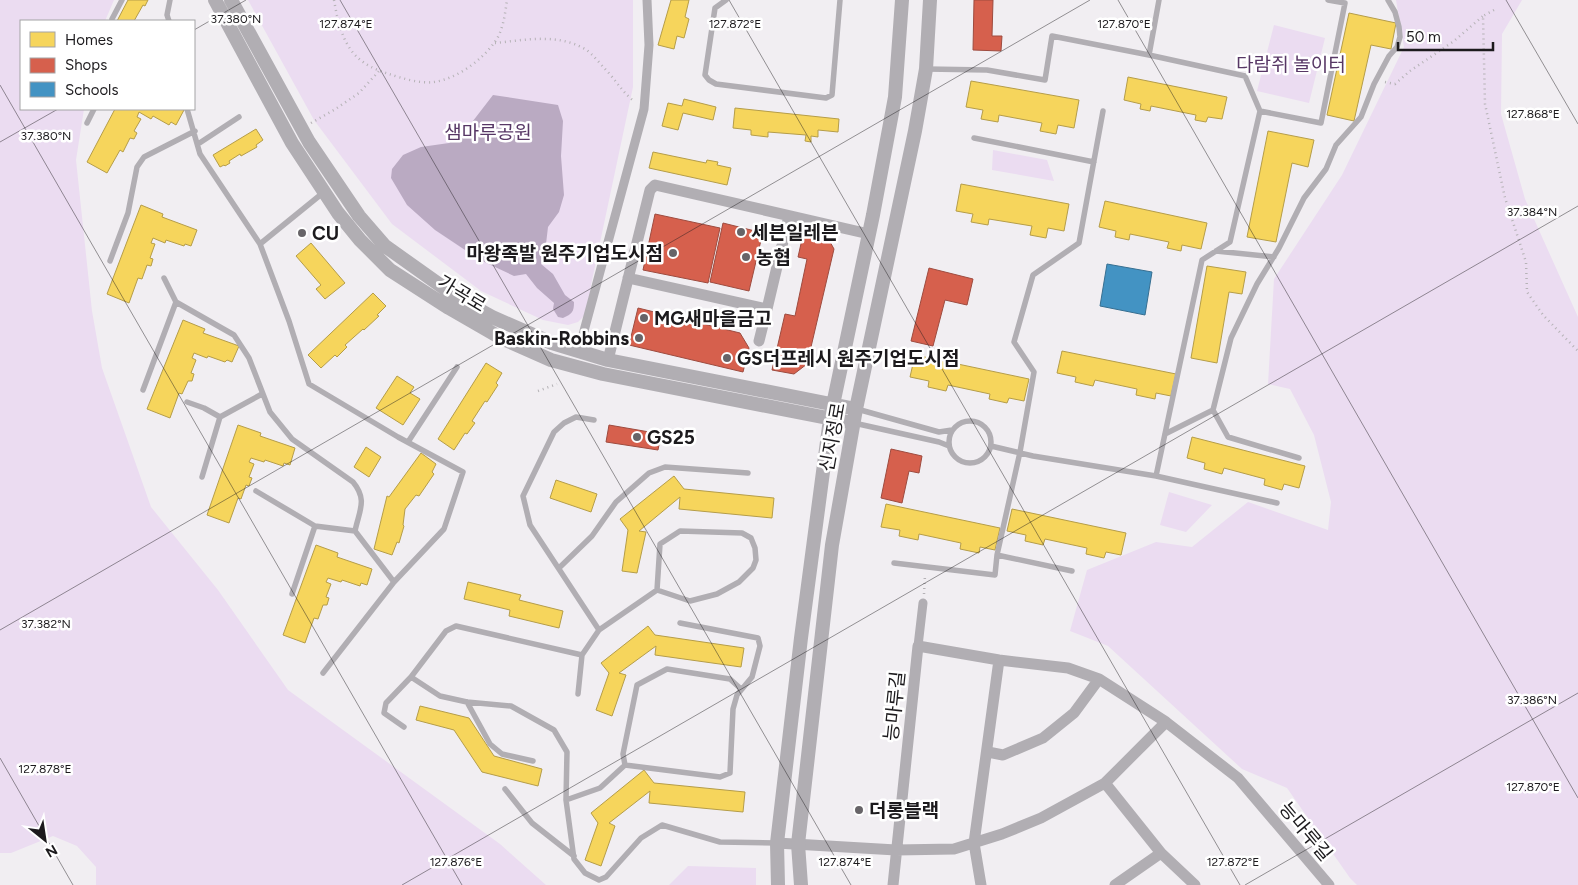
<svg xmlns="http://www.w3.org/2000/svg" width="1578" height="885" viewBox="0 0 1578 885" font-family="Figtree,'Noto Sans KR',sans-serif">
  <rect width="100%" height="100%" fill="#f1eef2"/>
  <!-- green -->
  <path fill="#ebdcf1" d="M0,0h114l-9,21h-84v88h63l-8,51 16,151 10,57 49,139 67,83 70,100 212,154 46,41h-450v-18l-19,-21 -24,-10 -42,17h-11z
    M248,0h385v87l-42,198 -3,27 -10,10 -10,3 -25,-5 -62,-29 -89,-67 -78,-104z
    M1396,0h126l-20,34 -1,80 24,85 53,118v568h-221l-7,-7 -63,-90 -45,-19 -134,-123 -38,-15 17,-61 69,-28 36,5 56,-45 80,28 3,-28 -17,-67 -24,-46 -22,-5 6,-105 68,-104 62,-128z
    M1274,25l51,13 -16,65 -52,-12z
    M993,150l54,10 7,21 -62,-11z
    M1169,492l43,13 -26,27 -26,-7z
    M688,866l68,2v17h-87z"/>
  <!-- water -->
  <path fill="#baaac2" d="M493,95l65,10 5,16 -2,35 3,39 -5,17 -11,15 -2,17 1,11 -6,9 12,10 12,21 9,7c0,10 -2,12 -11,16l-5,-1 -5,-8 1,-6 -17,-15 -11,-14 -12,2 -34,-16 -45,-30 -28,-25 -16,-27 1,-9 11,-14 18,-8 28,-4 17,-13z"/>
  <!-- homes -->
  <path fill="#f6d55c" stroke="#b59d49" d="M128,0h20l-3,6 -2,-1 -9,16h-17z
    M671,0h18l-4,17 4,2 -5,19 -7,-2 -3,13 -16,-4z
    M1349,13l47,10 -5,26 -20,-4 -17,76 -27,-6z
    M1128,77l99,20 -5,22 -14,-2 -2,5 -11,-2 1,-5 -45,-9 -1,5 -10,-2 1,-5 -17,-4z
    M971,81l108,19 -5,28 -16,-3 -2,9 -16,-3 2,-8 -43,-8 -1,7 -17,-3 2,-9 -17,-3z
    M684,99l32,8 -3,13 -30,-7 -5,17 -16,-4 6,-23 14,3z
    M735,108l104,11 -1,13 -20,-2v7l-7,-1v6l-6,-1 1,-6 -38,-3v5l-17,-2v-5l-18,-2z
    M115,109h66l3,1 -8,15 -5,-3 -2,3 -16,-9 -2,3 -12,-7 -2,5 4,2 -7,12 3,2 -3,6 -4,-1 -7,14 -3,-2 -13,23 -20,-11z
    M256,129l7,11 -7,5 1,2 -16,9 -1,-2 -11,7 1,2 -5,3 -1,-1 -4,2 -7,-12z
    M1268,131l46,9 -6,27 -16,-4 -16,79 -29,-5z
    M653,152l53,11 1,-3 11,2 -1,3 14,3 -4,17 -78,-17z
    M961,184l108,20 -5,27 -16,-3 -2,10 -16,-3 2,-9 -43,-7 -1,6 -17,-3 2,-8 -17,-3z
    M1105,201l102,22 -6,26 -19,-4 -1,6 -14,-3 2,-6 -39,-8 -1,6 -14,-3 1,-6 -17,-4z
    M141,205l22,9 -1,3 35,13 -6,16 -6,-2 -1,2 -18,-6 -1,3 -12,-5 -2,5 4,1 -5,14 3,1 -2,7 -4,-1 -5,14 -4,-1 -9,25 -22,-9z
    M311,243l34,40 -20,16 -9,-10 5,-4 -25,-29z
    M1207,266l39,6 -4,22 -13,-2 -12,71 -26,-5z
    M373,293l13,13 -9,9 2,1 -15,14 -1,-1 -18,16 2,2 -10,10 -2,-2 -14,13 -13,-13z
    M183,320l22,9 -2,4 36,13 -7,16 -5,-2 -2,2 -17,-6 -1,2 -13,-5 -2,5 4,2 -5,13 3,1 -2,7h-4l-6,13 -3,-1 -9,25 -23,-9z
    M1062,351l114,23 -5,22 -15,-3 -1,6 -19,-4 1,-6 -42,-9 -2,6 -18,-4 1,-5 -19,-4z
    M915,355l114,24 -5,22 -15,-3 -2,5 -18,-4 1,-5 -42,-9 -2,6 -18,-4 1,-6 -19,-4z
    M486,363l16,10 -6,10 2,2 -11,17 -2,-1 -13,20 3,2 -8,11 -2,-1 -11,17 -16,-11z
    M397,376l17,11 -4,6 10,6 -17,26 -27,-17z
    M238,425l23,8 -1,3 35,12 -5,17 -6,-2 -1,3 -18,-6 -1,2 -13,-4 -2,4 5,2 -5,13 3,1 -3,8 -3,-1 -5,14 -3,-1 -9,25 -22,-8z
    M1192,437l113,29 -6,22 -15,-4 -2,6 -18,-5 1,-6 -41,-11 -2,6 -18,-5 1,-6 -18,-5z
    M366,447l15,10 -12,20 -15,-10z
    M421,453l15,11 -4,8 2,2 -15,22 -3,-1 -11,14 -2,16 1,1 -5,17 -2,-1 -5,13 -18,-6 13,-53 2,1z
    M674,476l10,13 90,9 -2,20 -93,-9 1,-12 -41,34 7,1 -9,41 -15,-2 6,-41 -8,-11z
    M556,480l41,14 -6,18 -41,-14z
    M886,504l114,24 -5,22 -15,-3 -1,6 -19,-4 1,-6 -42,-9 -1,6 -19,-4 1,-6 -19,-3z
    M1012,509l114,24 -5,22 -15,-3 -2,6 -18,-4 1,-6 -42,-9 -2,6 -18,-4 1,-6 -19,-4z
    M316,545l22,8 -1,4 35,12 -5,16 -6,-2 -1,3 -18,-6 -1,2 -13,-4 -2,4 5,2 -5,13 3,1 -2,7h-4l-5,14 -4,-1 -9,25 -22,-8z
    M468,582l53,13 -2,5 44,11 -4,17 -50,-12 1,-6 -46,-11z
    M648,626l7,9 89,13 -3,19 -86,-12 1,-9 -37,27 7,2 -14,41 -16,-6 13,-37 -8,-10z
    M420,706l49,12 25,38 48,13 -4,17 -56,-14 -28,-42 -38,-10z
    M644,770l10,13 91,9 -2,20 -94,-9 1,-12 -41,32 6,3 -14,40 -16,-6 13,-37 -7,-10z"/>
  <!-- shops -->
  <path fill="#d6604d" stroke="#9e4b3f" d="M974,0h19l-1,36h10l-1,15 -28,-1z
    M655,214l65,14 -12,55 -65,-13z
    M723,223l36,9 3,4 -13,55 -39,-9z
    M803,235l26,5 5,9 -27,115 -13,10 -22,-4 13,-56 10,2 12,-57 -9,-2z
    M929,268l44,11 -6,26 -22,-5 -12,46 -22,-5z
    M638,308l102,25 9,15 -6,24 -114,-27z
    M609,425l52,9 -3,16 -52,-8z
    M891,449l31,7 -3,17 -10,-2 -7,32 -21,-5z"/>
  <!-- schools -->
  <path fill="#4393c3" stroke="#376f91" d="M1107,264l45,8 -7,43 -45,-9z"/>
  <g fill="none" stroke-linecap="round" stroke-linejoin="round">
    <!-- path -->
    <path stroke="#b5b2b6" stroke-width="2.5" stroke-dasharray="1 4" stroke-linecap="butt" d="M334,0c3,17 6,33 15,47 9,15 24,22 40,27 12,4 31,10 45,8 22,-3 47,-21 60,-39 9,-11 11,-29 13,-43
      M1494,10l-11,6 2,88 20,94 21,64 1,30 16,23 35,36
      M495,43c30,-3 62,-10 90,6 8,5 15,15 22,22 10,11 17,23 28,31
      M1385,82l10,2 15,-13 44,-30 29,-25
      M311,123l23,-13 25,-17 20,-22
      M538,391l19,-7
      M924,594l1,-19"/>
    <!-- service -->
    <path stroke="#b1aeb3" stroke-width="5.5" d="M726,0l-11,8 -10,67 4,5 7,4 110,14 6,-3 8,-95
      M112,19l10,-19
      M169,21l-2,-6 3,-15
      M1149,55l96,21 15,35
      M926,69l61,1 58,10 7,-44 97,19 10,-55
      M187,109l13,45 60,90 29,77 20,63 89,53 65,35 -19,57 -50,53 -71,91
      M87,123l7,-14
      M974,138l120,24
      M198,144l41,-27
      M260,244l64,-52
      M1216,251l58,6
      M110,261l18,-48 9,-46 7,-10 51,-26
      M164,278l12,24 58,33 15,23 21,54 22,27 61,43c15,18 6,29 2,49
      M143,390l33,-88
      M187,402l17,6 16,9
      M857,409l82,23 13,-2
      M594,420l-18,-3 -12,6 -10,9 -31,64 7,29 69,105
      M949 442a21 21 0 1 1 42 0a21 21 0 1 1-42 0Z
      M854,423l85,19 10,4
      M1165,434l48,-24
      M408,442l49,-75
      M991,446l42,10 123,20
      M1299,458l-71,-21 -15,-27 18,-72 26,-54 22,-36 25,-50 22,-29 10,-24 25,-28 13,-33 15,-28 8,-9 3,-10 -1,-10 -4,-15 -7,-12
      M202,477l18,-60 42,-23
      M256,491l59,35 40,5 39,51
      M1277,503l-121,-27 46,-216 28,-18 30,-131 61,12 24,-120 -17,-3
      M680,531l62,2 9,5 4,10 1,12 -3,8 -14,14 -22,12 -27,7 -33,-11 3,-46z
      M997,555l75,16
      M894,563l101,12 2,-20 23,-103 14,-80 -20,-30 19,-67 46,-32 24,-132
      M559,568l33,-32 24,-34 33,-29 16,-6 83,6
      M292,594l23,-68
      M411,677l35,-46 10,-5 126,29
      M578,694l4,-39 17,-25 58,-40
      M467,702l23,42 12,10 31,7
      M404,727l-20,-14 2,-10 25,-26 29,19 27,6 44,4 43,24 13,22 -1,48 8,59 11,14 14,7 7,-3 35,-39 21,-13 58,17 56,1
      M625,765l95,12 10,-4 3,-64 4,-14 15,-18 8,-31 -2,-8 -78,-15
      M505,789l27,34 42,33
      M566,800l34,-12 25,-23 -2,-11 14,-69 30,-16 63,10 11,10"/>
    <!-- pedestrian -->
    <path stroke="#b1aeb3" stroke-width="9" d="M581,342l63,-233 5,-64 -2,-45
      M918,646l5,-43"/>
    <!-- minor -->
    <path stroke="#b1aeb3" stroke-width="11" d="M628,278l139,31 22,-93
      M759,341l8,-32
      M608,360l42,-170 5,-5 214,49
      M988,752l15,3 40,-17 31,-25 25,-34
      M1105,783l56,70 34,32
      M777,843l119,7 58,-1 48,-15 39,-16 64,-35 61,-61
      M893,885l25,-239 81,14 69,8 31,11 67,43 72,56 91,107
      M981,885l-7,-42 25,-183
      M1115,885l46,-32"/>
    <!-- tertiary -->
    <path stroke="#b1aeb3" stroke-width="14" d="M215,0l77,143 46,70 22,27 30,30 59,38 52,30 50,22 52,14 250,49
      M231,0l78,142 50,74 26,30 76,54 31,17 32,14 28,12 56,17 248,49
      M778,885l-1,-42 24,-205 29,-219 43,-204 22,-118 7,-97
      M801,885l-3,-41 34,-299 24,-136 59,-278 11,-62 4,-69"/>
  </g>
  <!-- ticks -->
  <path fill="none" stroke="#1c1a1d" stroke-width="1" stroke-opacity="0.45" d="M340,0l511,885M729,0l511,885M1118,0l460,798M1506,0l72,124M194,30l52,-30M0,85l462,800M0,142l58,-33M0,630l1090,-630M0,758l73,127M402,885l1176,-679M1245,885l333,-192"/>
  <!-- markers -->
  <g fill="#676468" stroke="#fff" stroke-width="2">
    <circle cx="741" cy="232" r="5"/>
    <circle cx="302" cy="233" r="5"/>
    <circle cx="673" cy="253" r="5"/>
    <circle cx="746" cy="257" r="5"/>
    <circle cx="644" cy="318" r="5"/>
    <circle cx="639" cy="338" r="5"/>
    <circle cx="727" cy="358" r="5"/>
    <circle cx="637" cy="437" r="5"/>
    <circle cx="859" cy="810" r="5"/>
  </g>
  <g text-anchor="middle" stroke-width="5" stroke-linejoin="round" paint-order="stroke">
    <!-- park labels -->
    <g font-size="19" fill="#573765" stroke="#fff">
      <text x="1291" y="71">다람쥐 놀이터</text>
      <text x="488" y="139">샘마루공원</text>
    </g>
    <!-- poi labels -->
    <g font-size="19" font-weight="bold" fill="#1c1a1d" stroke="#fff" text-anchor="start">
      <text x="751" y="239">세븐일레븐</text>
      <text x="312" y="240">CU</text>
      <text x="663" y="260" text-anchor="end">마왕족발 원주기업도시점</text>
      <text x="756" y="264">농협</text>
      <text x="654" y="325">MG새마을금고</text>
      <text x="629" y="345" text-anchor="end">Baskin-Robbins</text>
      <text x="737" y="365">GS더프레시 원주기업도시점</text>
      <text x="647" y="444">GS25</text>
      <text x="869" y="817">더롱블랙</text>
    </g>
    <!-- street labels -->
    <g font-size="19" fill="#1c1a1d" stroke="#fff">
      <text transform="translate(462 293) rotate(31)" y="7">가곡로</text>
      <text transform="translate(832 437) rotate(-80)" y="7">신지정로</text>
      <text transform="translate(894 706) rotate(-84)" y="7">능마루길</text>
      <text transform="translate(1306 831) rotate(50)" y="7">능마루길</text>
    </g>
  </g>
  <g font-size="12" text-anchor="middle" fill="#1c1a1d" stroke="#fff" stroke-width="5" stroke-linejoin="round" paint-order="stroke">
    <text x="236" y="23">37.380°N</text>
    <text x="346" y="28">127.874°E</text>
    <text x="735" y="28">127.872°E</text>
    <text x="1124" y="28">127.870°E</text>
    <text x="1533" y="118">127.868°E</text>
    <text x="46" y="140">37.380°N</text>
    <text x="1532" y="216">37.384°N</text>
    <text x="46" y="628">37.382°N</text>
    <text x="1532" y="704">37.386°N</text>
    <text x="45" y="773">127.878°E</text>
    <text x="1533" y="791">127.870°E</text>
    <text x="456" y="866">127.876°E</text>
    <text x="845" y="866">127.874°E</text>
    <text x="1233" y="866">127.872°E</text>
  </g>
  <!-- legend -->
  <rect x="20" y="20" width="175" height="90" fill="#ffffff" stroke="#a4a3a5"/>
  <rect x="30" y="32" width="25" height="15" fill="#f6d55c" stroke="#a4a3a5"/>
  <text x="65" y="45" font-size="15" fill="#1c1a1d">Homes</text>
  <rect x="30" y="58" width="25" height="15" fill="#d6604d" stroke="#a4a3a5"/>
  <text x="65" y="70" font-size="15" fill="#1c1a1d">Shops</text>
  <rect x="30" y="82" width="25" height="15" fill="#4393c3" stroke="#a4a3a5"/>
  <text x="65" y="95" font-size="15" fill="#1c1a1d">Schools</text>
  <!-- north arrow -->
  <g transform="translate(45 840) rotate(150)" stroke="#ffffff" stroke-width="4" paint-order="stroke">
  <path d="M0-4L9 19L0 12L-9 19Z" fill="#1c1a1d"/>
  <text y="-8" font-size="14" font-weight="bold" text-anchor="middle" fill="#1c1a1d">N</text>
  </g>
  <!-- scale -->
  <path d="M1398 42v8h95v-8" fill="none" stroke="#1c1a1d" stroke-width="2.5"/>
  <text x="1406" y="42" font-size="15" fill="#1c1a1d" stroke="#ffffff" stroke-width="4" paint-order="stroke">50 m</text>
</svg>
